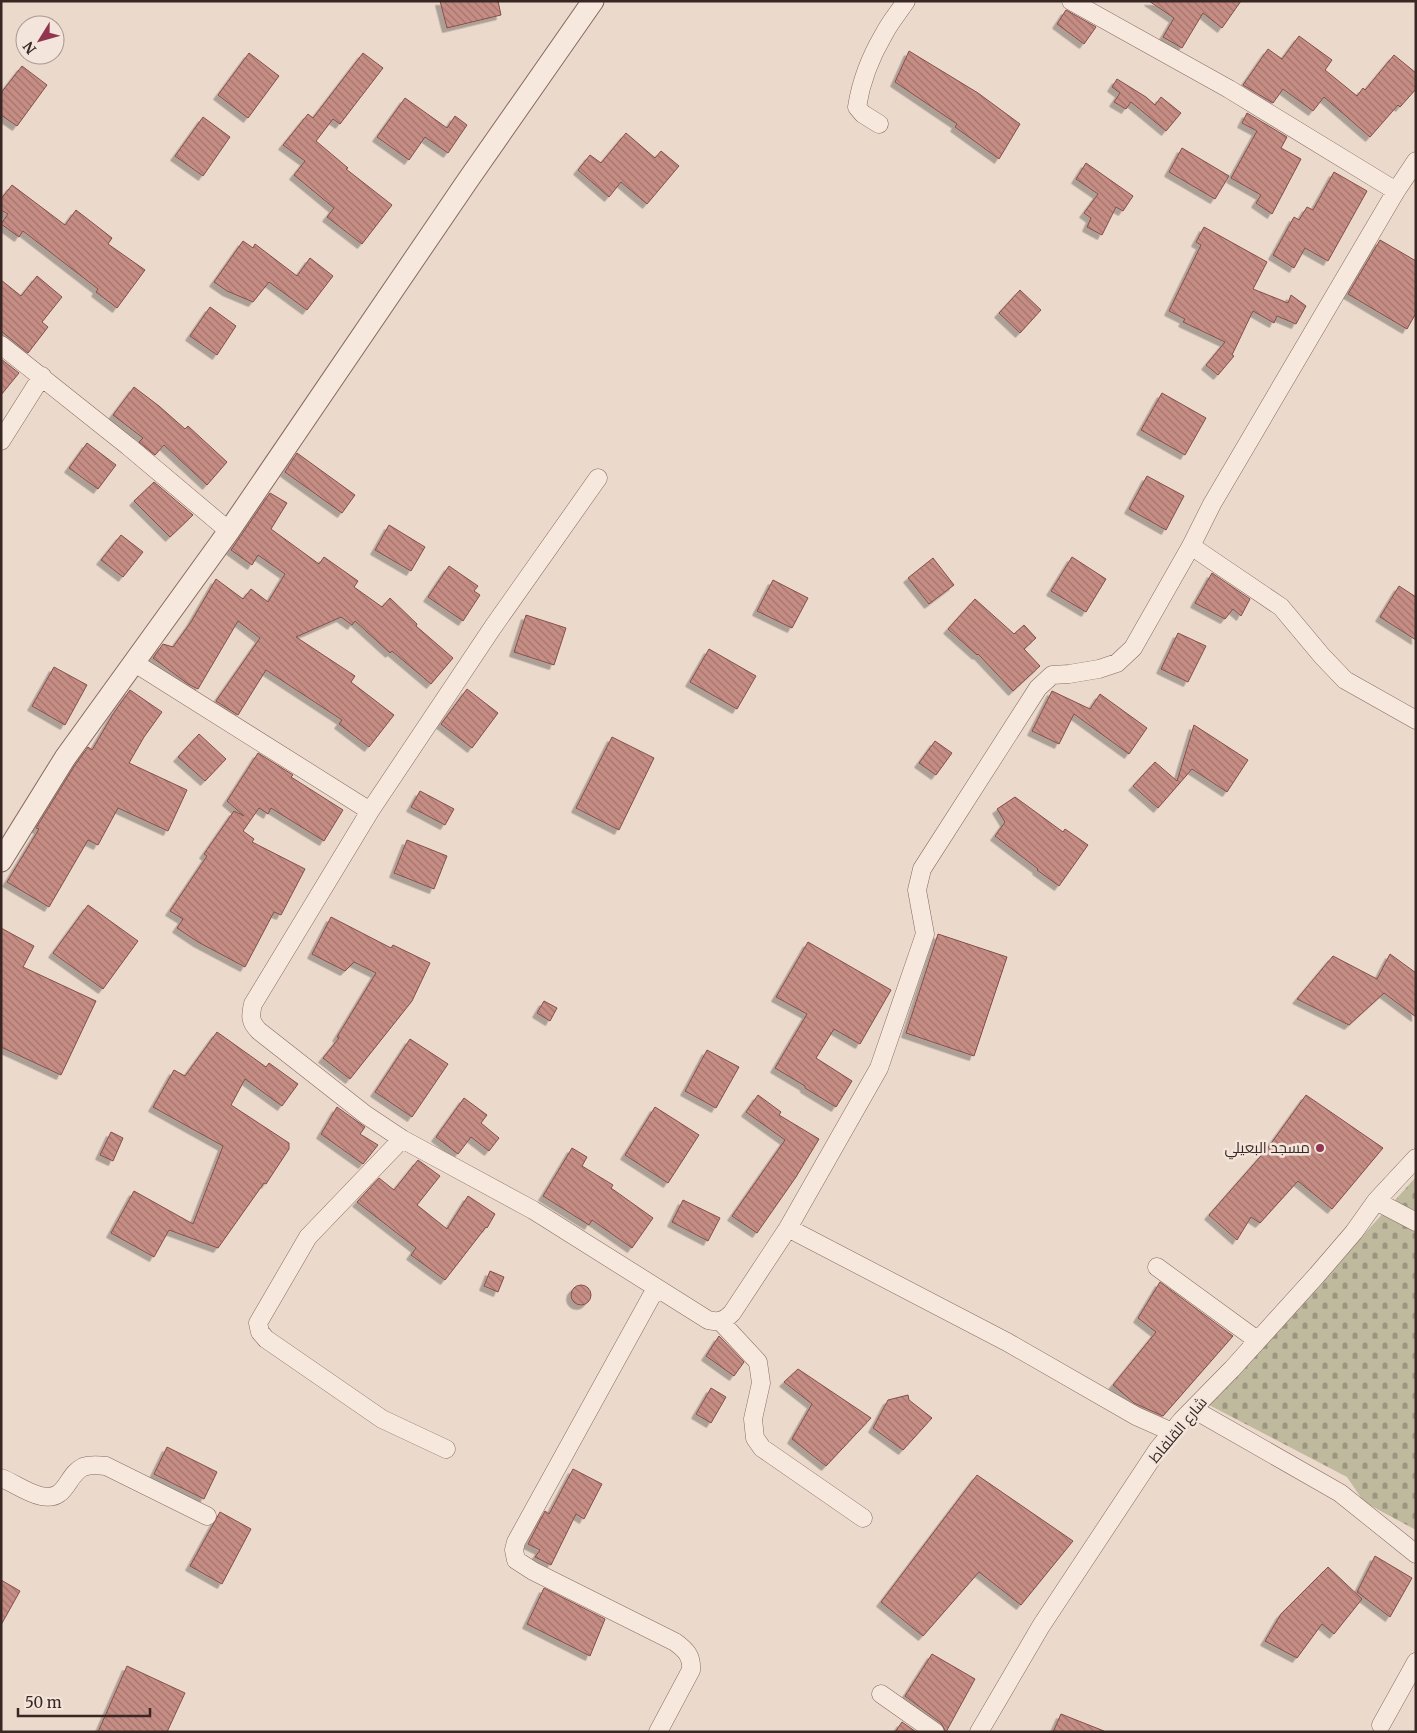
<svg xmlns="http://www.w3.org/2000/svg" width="1417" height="1733" viewBox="0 0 1417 1733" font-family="Merriweather,Cairo,serif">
  <defs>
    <pattern id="cemetery-stones" width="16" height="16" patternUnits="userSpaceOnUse" patternTransform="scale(1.25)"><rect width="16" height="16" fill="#bfb99e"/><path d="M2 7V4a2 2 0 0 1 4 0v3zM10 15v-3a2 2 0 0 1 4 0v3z" fill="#9c9680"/></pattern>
    <pattern id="building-back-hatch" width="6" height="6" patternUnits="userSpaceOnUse" patternTransform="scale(1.25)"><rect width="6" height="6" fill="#c68d85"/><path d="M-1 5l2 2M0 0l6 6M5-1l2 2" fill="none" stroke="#a2736c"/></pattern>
    <filter id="shadow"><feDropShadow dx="-4.5" dy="4.5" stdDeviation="0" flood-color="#0004"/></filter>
  </defs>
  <rect width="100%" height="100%" fill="#ebd9cc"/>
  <!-- cemetery -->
  <path fill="url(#cemetery-stones)" d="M1416,1177v353l-52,-28 -17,-25 -138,-72z"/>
  <!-- building -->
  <path fill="url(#building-back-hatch)" stroke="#844f49" filter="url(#shadow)" d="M440,1h58l3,14 -54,13z
    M1149,1h92l-19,27 -19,-15 -21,35 -19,-11 11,-19z
    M1066,10l30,17 -12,17 -27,-20z
    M1299,36l33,24 -7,10 32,26 6,-8 2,2 29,-35 22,18v16l-16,18 -2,-2 -28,32 -46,-40 -11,14 -30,-22 -10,14 -30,-18 25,-36 14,10z
    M909,51l69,42 42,31 -21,35 -44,-32 2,-3 -62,-42z
    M249,53l30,23 -31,42 -30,-23z
    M363,53l20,15 -43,56 -7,-5 -17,22 32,27 -2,1 46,36 -30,39 -35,-27 7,-9 -40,-33 11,-14 -22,-16 25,-31 5,4z
    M22,66l25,19 -30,41 -16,-11v-22z
    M1117,79l29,18 9,8 6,-8 20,16 -15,18 -35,-29 -5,7 -12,-7 6,-9 -8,-6z
    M405,98l42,30 8,-12 12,9 -19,28 -23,-16 -16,23 -32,-23z
    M1247,113l40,24 -6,11 20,11 -29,55 -16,-11 5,-8 -30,-17 26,-47 -15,-8z
    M203,117l27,20 -27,39 -28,-20z
    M626,133l29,25 6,-7 18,15 -32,38 -26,-22 -12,15 -31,-27 12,-15 11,8z
    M1182,148l47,28 -14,23 -46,-27z
    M1086,163l47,33 -10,15 -7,-4 -14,28 -15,-8 4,-9 -7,-5 14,-19 -22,-15z
    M1334,172l33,19 -39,70 -23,-13 -11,20 -21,-13 21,-38 5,3 8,-13 6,3z
    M12,185l53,40 11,-15 36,28 -4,6 37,26 -28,38 -21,-16 2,-3 -75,-58 -4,6 -18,-13 7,-10 -7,-4v-11z
    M1204,227l63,35 -14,27 35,14 3,-8 15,11 -10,18 -19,-8 -3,7 -21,-12 -21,44 2,1 -16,19 -12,-10 19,-23 -42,-20 2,-3 -16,-8 32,-66 -5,-3z
    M1380,240l36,21v52l-9,16 -59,-35z
    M243,241l10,7 2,-4 42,32 13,-18 23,18 -26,34 -38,-28 -16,20 -26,-11 -13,-9z
    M37,276l25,21 -20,25 6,5 -20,26 -27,-22v-51l20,16z
    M1020,290l21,20 -21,23 -21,-20z
    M210,307l26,19 -19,29 -27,-19z
    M1,359l18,14 -18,22z
    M134,387l25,19 26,23 3,-3 39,36 -20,23 -43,-40 -9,10 -16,-13 4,-4 -30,-23z
    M1162,393l44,25 -21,37 -44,-25z
    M87,443l29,22 -18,24 -29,-21z
    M297,453l58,42 -13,18 -57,-41z
    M1147,476l37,20 -18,34 -37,-21z
    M154,482l39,33 -23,22 -36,-36z
    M270,493l17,10 -16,26 48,35 5,-7 34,24 -4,6 28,20 8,-9 27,26 -1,2 37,32 -22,26 -39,-33 -2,2 -35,-32 -3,4 -11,-8 -45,20 59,39 -4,6 43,33 -25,32 -30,-23 3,-4 -76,-50 -28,45 -22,-14 44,-63 -22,-17 -40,68 -10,-5 -35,-26 10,-14 10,3 18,-25 25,-43 27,20 8,-10 17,13 17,-28 -27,-19 -6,10 -21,-15z
    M389,525l36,22 -14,24 -36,-21z
    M121,535l22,17 -20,25 -22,-17z
    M1072,557l34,22 -20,33 -35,-21z
    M933,558l21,27 -25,19 -21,-26z
    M449,566l29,20 -4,5 6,4 -17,26 -35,-24z
    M1212,573l38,26 -9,17 -8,-7 -8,10 -30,-16z
    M773,580l35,18 -16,30 -35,-17z
    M1399,586l17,11v43l-36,-23z
    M975,599l39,35 10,-9 12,13 -12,11 16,17 -27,25 -35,-37 -1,1 -29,-26z
    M526,615l40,13 -12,37 -40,-13z
    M1178,633l28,13 -18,36 -27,-13z
    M709,649l47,27 -19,33 -47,-27z
    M54,667l33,18 -22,40 -33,-19z
    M467,689l31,24 -26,35 -31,-24z
    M130,690l32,22 -18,25 -15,26 58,27 -19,41 -50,-23 -20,37 -10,-5 -39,67 -42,-25 32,-53 -3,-1 39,-63 13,-18 4,3 21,-36z
    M1052,691l38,18 10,-15 47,34 -18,26 -55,-40 -15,30 -27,-13z
    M1194,725l54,35 -21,32 -35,-23 -34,39 -25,-22 22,-24 22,19z
    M199,734l27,25 -21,22 -27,-24z
    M612,737l42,21 -35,72 -43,-22z
    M935,741l17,12 -16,22 -17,-12z
    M258,753l35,22 -2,2 52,33 -19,31 -53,-33 -3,6 -9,-6 -16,23 11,8 -2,3 53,27 -24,46 -7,-3 -29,55 -47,-25 -21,-14 6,-9 -13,-8 37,-55 -3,-2 30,-43 10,5 -17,-15z
    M420,791l34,18 -9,16 -34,-18z
    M1015,797l48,35 2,-3 23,16 -29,41 -22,-16 1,-1 -43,-33 10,-14 -8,-13z
    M407,840l40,16 -13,33 -40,-16z
    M88,905l50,36 -35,48 -50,-36z
    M331,917l60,31 2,-3 37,18 -18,38 -62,78 -27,-21 16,-20 -2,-1 39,-64 -22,-11 -9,9 -33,-17z
    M1,928l33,18 -11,21 73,34 -35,74 -60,-28z
    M938,934l69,23 -33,99 -68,-23z
    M808,942l83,48 -31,54 -26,-15 -18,29 36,23 -16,26 -31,-19v-2l-30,-18 32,-54 -31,-17z
    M1390,954l26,19v44l-32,-24 -35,32 -52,-26 36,-43 44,23z
    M544,1001l13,7 -7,13 -13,-8z
    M217,1032l49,35 3,-4 29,21 -16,22 -37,-27 -14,26 58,38v6l-23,35 -2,-1 -46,65 -49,-18 -15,27 -43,-24 23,-42 59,33 30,-78 -70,-39 21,-37 11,6z
    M410,1039l38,25 -36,53 -37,-25z
    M707,1050l32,17 -23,41 -31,-17z
    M758,1095l23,17 -2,3 40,24 -23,38 -39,56 -25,-17 53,-76 -39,-28z
    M1306,1095l77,53 -51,61 -34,-28 -38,42 -9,-6 -14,23 -28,-25 58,-66z
    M464,1098l23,17 -6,8 18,15 -10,13 -18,-14 -13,17 -22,-17z
    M337,1107l28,20 -5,7 18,11 -15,19 -42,-30z
    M655,1107l44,28 -31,48 -43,-28z
    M111,1132l12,6 -10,23 -13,-6z
    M572,1148l15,9 -5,9 31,19 -2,3 42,30 -21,30 -40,-28 -3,5 -46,-29z
    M418,1160l22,16 -23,29 30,24 21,-33 27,18 -8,14 -1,-1 -41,53 -34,-25 5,-7 -59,-46 22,-24 15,12z
    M683,1200l37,18 -12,23 -36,-19z
    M490,1271l14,6 -6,15 -14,-6z
    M1160,1282l73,54 -70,80 -29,-13 -21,-18 43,-53 -18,-14z
    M571 1295a10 10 0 1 1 20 0a10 10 0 1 1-20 0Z
    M719,1336l25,26 -10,14 -28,-20z
    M798,1369l73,49 -45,48 -34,-27 20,-35 -28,-22z
    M711,1388l15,9 -15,26 -15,-9z
    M908,1395l1,5 23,18 -29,32 -30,-22 15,-28z
    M167,1447l50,25 -13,27 -50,-25z
    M573,1469l29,15 -18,35 -8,-5 -25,51 -16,-8 5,-7 -12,-6 17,-33 4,3z
    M977,1475l96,66 -52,64 -42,-33 -56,64 -42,-34z
    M220,1512l31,17 -29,55 -32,-18z
    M1375,1556l37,22 -22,39 -33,-25z
    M1328,1567l34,32 -28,35 -12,-10 -25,34 -32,-17 16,-27z
    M1,1580l19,11 -19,34z
    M544,1588l61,31 -15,37 -63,-32z
    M932,1654l43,25 -29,53 -5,-9 -36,-27z
    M127,1666l58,27 -18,39h-69z
    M1061,1714l43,17v1h-51z
    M902,1722l14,10h-21z"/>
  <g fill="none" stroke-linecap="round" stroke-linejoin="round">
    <defs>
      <path id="minor" d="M1071,1l158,88 167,102
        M879,124l-16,-10 -6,-7c4,-26 14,-51 27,-73 6,-12 15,-22 22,-33
        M1,345l127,101 101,85
        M1,441l41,-65
        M598,478l-105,149 -123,184 -117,193c-3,12 -3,18 6,27l107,84 36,24 131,71 175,110c11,3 17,0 24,-7l56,-85 91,-160 46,-134 -8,-44 5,-21 116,-181 14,-13 17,-1 30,-5 18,-6 16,-15 58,-102 21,-42 184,-313 20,-30
        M1191,546l90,61 41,49 23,24 71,40
        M133,662l237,149
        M402,1139l-94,98 -50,86 2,9 6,7 116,80 64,30
        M1376,1201l40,21
        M788,1228l219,114 129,74 36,16
        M1157,1267l100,73
        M656,1288l-140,254 -2,8 2,10 17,11 142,71c11,8 17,14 16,28l-33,62
        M720,1321l38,41 3,21 -8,36 2,19 7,10 101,70
        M1193,1409l147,84 76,61
        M1,1478c13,5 26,15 40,18 26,6 25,-21 42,-29 8,-3 16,-2 23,-1l101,50
        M881,1694l54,38
        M1381,1725l35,-63
        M979,1732l62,-106 117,-177 24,-29 50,-51 85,-94 37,-43 22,-31 40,-43"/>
      <path id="tertiary" d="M1,861l64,-103 164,-227 239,-351 125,-179"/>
    </defs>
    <!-- minor casing -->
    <use href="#minor" stroke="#876a61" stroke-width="19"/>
    <!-- tertiary casing -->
    <use href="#tertiary" stroke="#876a61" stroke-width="23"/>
    <!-- minor -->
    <use href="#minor" stroke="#f7e8de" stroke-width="18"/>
    <!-- tertiary -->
    <use href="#tertiary" stroke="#f7e8de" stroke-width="21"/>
  </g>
  <!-- markers -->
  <circle fill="#913651" stroke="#f3e5db" stroke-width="2" cx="1320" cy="1148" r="5"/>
  <g text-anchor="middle" stroke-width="5" stroke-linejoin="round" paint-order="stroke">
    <!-- poi labels -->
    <g font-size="15" fill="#392723" stroke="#f3e5db" text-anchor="end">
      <text x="1310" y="1153">مسجد البعيلي</text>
    </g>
    <!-- street labels -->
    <g font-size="15" fill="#392723" stroke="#f3e5db">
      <text transform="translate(1178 1430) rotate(-50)" y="5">شارع القلفاط</text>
    </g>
  </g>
  <!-- border -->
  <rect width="1417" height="1733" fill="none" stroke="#392723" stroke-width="5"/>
  <!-- north arrow -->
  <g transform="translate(40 40) rotate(233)"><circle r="24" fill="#f3e5db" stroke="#a99991"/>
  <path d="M0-4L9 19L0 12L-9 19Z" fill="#913651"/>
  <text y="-8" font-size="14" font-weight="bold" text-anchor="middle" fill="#392723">N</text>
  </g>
  <!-- scale -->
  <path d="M18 1708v8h132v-8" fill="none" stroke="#392723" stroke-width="2.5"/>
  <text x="25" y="1708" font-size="15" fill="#392723" stroke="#f3e5db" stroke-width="4" paint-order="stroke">50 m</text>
</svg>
